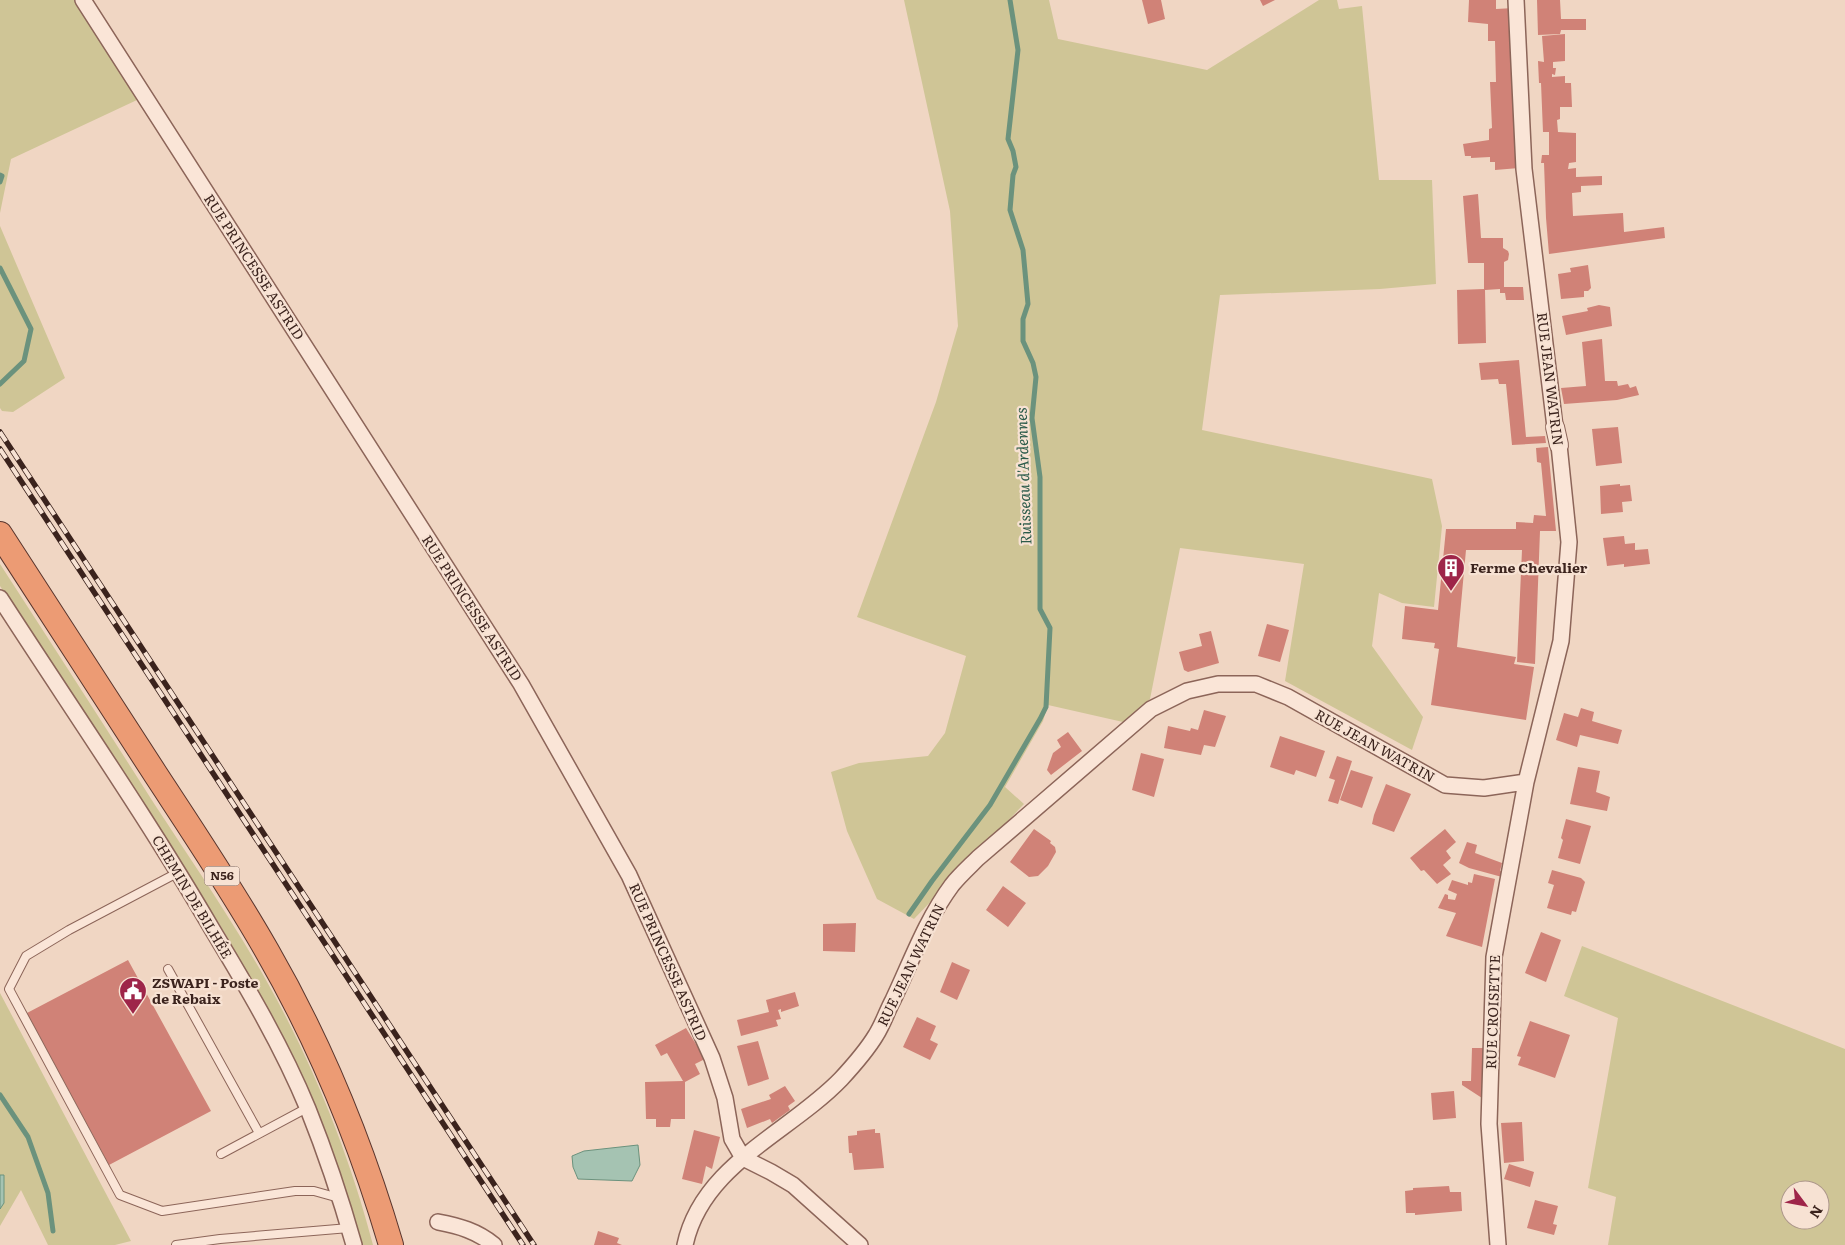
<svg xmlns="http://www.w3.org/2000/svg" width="1845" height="1245" viewBox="0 0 1845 1245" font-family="Literata,serif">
  <rect width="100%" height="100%" fill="#f0d6c3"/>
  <!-- green -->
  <path fill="#cfc596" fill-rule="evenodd" d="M0,0h74l63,100 -126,59 -11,54z
    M904,0h145l9,39 149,31 112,-70h18l2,9 23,-3 17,174h53l4,104 -56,5 -160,6 -18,135 230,49 10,47 -8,81 -32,-4 -23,-10 -7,53 51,71 -11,33 -127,-69 19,-117 -124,-16 -30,151 -27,23 -75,-17 -5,16 -38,66 19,17 -110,115 -37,-20 -30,-68 -16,-59 28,-9 69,-7 17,-23 21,-77 -109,-39 79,-215 22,-76 -8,-115z
    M0,226l65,152 -52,34 -11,-1 -2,-3z
    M0,564c52,80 104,161 155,241 38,58 77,115 111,175 46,81 84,176 107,265h-11l-23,-75 -13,-34 -61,-131 -36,-65 -55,-89 -174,-265z
    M1582,946l263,103v196h-237l8,-48 -28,-9 30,-170 -54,-22zM1790,1190h30v30h-30z
    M0,993l131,248 -16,4h-67l-27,-55 -21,36z"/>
  <!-- water -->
  <path fill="#a5c3b2" stroke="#6b927d" d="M638,1145l2,20 -8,16 -54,-2 -5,-12 -1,-11 12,-5z
    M0,1175h4v28l-4,6z"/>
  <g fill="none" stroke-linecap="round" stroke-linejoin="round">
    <!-- stream -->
    <path stroke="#6b927d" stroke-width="5" d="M0,175l2,1 -2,6
      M0,268l31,61 -7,32 -24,23
      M909,914l23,-33 58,-76 50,-86 6,-12 4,-79 -10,-19v-132l-8,-59 4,-41 -3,-14 -10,-22v-22l5,-15 -5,-54 -13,-40 3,-35 3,-8 -3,-16 -5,-12 10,-89 -8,-50
      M0,1095l28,42 20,56 5,38"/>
  </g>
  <!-- building -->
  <path fill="#d08277" d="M1142,0h19l4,19 -17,5z
    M1260,0h15l-12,6z
    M1469,0h27v9l18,-1 5,160 -24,2v-8h-5v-5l-19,1v-2h-6l-2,-12 26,-4v-11l3,-1 -2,-46h6l-1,-41h-7v-17l-20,-2z
    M1537,0h23l1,19h25v11h-25l-1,4 -22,1z
    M1565,34v27l-12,1v6h3l-1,7 -3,-1v3l13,-1v7h6l1,24h-12v12l-3,1 1,12 18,1v29l-7,1 -1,6 8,-1v9l26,-1v9l-21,1v6l-9,1 1,23 50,-3 1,19 40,-5 1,11 -116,16 -3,-36 -2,-55h-3l1,-8h7v-23h-6l-2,-49h-2l-1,-22 6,1 -2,-26z
    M1478,194l3,44h22v10l5,3 1,3 -1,6 -4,2v25h19l1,13h-18l-1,-7h-5v-4l-15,1 1,53 -28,1 -1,-54 27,-1v-26h-16l-5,-67z
    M1588,265l3,23 -3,3h-4v6l-23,2 -3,-25 13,-2 -1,-4z
    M1599,305l11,2 2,19 -46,9 -4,-19 26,-5 -1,-3z
    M1602,339l3,42h12l1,5 10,-2 2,4 6,-2 3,9 -22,5 -53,4 -3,-16 25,-2 -4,-44z
    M1519,360l7,77 19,-1 1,7 -34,2 -6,-61h-7l-1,-5 -17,1 -2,-17z
    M1618,427l4,36 -26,3 -4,-37z
    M1548,447l8,84h-16l-5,133 -18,-2 5,-112h-56l-9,97 59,10 -2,7 20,3 -8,53 -95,-15 8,-56 -5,-1 1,-5 -33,-4 3,-33 33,4 8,-81h70v-7l17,1 1,-8 12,1 -5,-53 -4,-1 -1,-14z
    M1620,484v2l10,-1 2,16 -10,1 1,10 -22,2 -1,-28z
    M1624,536l1,8 10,-1v7l13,-1 2,15 -26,3v-3l-17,2 -4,-28z
    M1267,624l22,6 -9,32 -22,-6z
    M1211,631l8,32 -31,9 -4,-2 -5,-18 23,-6 -3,-12z
    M1581,708l13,4 -2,9 30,9 -4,14 -38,-9 -3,12 -21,-7 8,-27 14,4z
    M1204,710l22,6 -11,31 -11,-2 -3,10 -37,-7 4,-22 22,5 1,-3 7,2z
    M1068,732l14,19 -31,24 -4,-5 6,-17 8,-6 -4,-7z
    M1280,736l45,15 -9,26 -20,-7 -2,5 -24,-8z
    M1141,753l23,6 -10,38 -22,-7z
    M1337,756l15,5 -14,43 -10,-3 7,-21 -6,-2z
    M1578,767l22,4 -4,21 14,5 -3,14 -37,-7z
    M1351,770l22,7 -11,31 -22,-8z
    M1386,784l25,10 -17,38 -22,-8 2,-9z
    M1566,819l25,7 -11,38 -22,-6 5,-18 -2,-2z
    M1034,829l17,12 -1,2 5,4 1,5 -8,14 -10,10 -9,1 -19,-15z
    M1445,829l11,13 -10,9 5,7 -8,7 8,9 -14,10 -13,-14 -3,1 -11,-13z
    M1467,842l10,3 -2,8 27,10 -2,8 3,1 -1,5 -33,-9 -10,-5z
    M1552,870l29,8 4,4 -9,30 -4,-1 -1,4 -24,-7 7,-23 -6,-2z
    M1474,874l21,5 -13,68 -36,-11 10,-23 -18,-5 7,-14 3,1v4l7,1 2,-6 -9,-4 4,-10 16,5v-3l4,1z
    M1003,886l23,17 -18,24 -22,-17z
    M856,923l-1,29 -32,-1v-27z
    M1541,932l20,8 -15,42 -21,-9z
    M128,960l83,151 -102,54 -82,-152z
    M952,962l18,8 -13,30 -17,-8z
    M795,992l4,14 -18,6v-3l-3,1 3,9 -5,1 2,6 -37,10 -4,-16 32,-8 -3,-12z
    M917,1017l19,9 -6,14 8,4 -8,16 -27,-13z
    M1530,1021l40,14 -15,43 -37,-13 3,-8 -4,-1z
    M686,1028l19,31 -10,5 5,10 -15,8v37h-14l-1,8h-14v-8h-10l-1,-37 38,-1 -16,-28 -6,3 -6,-11z
    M758,1041l11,38 -21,7 -11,-40z
    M1472,1048h13l-3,50 -20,-13v-4h9z
    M785,1086l10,15 -7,5 2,4 -18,13 -2,-4 -23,9 -6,-19 30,-10 -2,-4z
    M1454,1091l2,27 -23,2 -2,-27z
    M1522,1122l2,39 -20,2 -3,-40z
    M875,1129v4h5l4,35 -30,2 -2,-17h-3l-1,-17 9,-1v-4z
    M694,1130l26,7 -8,32 -6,-3 -4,18 -20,-5z
    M1509,1164l25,8 -4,15 -26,-8z
    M1449,1186l1,6h11l1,19 -47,4v-2h-9l-1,-22 8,-1v-2z
    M1535,1200l23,6 -5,18 4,1 -3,10 -27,-7z
    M598,1231l21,7 -2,5 5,2h-28z"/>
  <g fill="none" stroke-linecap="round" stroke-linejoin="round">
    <defs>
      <path id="service" d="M179,872l-110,58 -43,26 -17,33 111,206 42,16 133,-20h19l25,7
        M168,969l91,164
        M221,1154l86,-46
        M176,1245l44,-6 129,-11"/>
      <path id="minor" d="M83,0l438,684 108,191 83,183 13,40 7,41 11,19
        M1516,0l8,169 31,258
        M0,598c71,110 146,218 212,331 35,58 70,117 96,180 18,45 33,90 46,136
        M743,1158l28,14 22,13 67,60
        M438,1222c21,4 39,9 56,23
        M685,1245c17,-80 104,-112 156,-166 12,-13 26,-29 35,-44 7,-11 11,-24 17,-35 18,-38 33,-80 59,-115 7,-9 17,-18 26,-27l173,-149 36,-18 31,-7h38l32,13 157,88 39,3 42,-6
        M1498,1245l-9,-121 5,-167 32,-175 35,-141 8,-99 -10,-97"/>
      <path id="tertiary" d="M1555,427l4,18"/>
      <path id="trunk" d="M0,534c52,80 104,161 156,241 38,58 77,116 111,176 53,92 94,192 124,294"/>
    </defs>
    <!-- service casing -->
    <use href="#service" stroke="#8c6559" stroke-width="10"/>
    <!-- minor casing -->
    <use href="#minor" stroke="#8c6559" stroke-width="18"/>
    <!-- tertiary casing -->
    <use href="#tertiary" stroke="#8c6559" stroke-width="20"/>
    <!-- trunk casing -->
    <use href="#trunk" stroke="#59352d" stroke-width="26"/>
    <!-- service -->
    <use href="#service" stroke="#fae5d7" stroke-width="8"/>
    <!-- minor -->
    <use href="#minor" stroke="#fae5d7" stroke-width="15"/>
    <!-- tertiary -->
    <use href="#tertiary" stroke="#fae5d7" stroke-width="18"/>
    <!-- trunk -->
    <use href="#trunk" stroke="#ec9b74" stroke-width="24"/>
    <defs>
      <path id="rail" d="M0,432l534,813
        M0,449l523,796"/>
    </defs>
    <!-- rail casing -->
    <use href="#rail" stroke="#3b231d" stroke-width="5.5"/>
    <!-- rail -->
    <use href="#rail" stroke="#f7e2d3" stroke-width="4" stroke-dasharray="11" stroke-linecap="butt"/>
  </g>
  <!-- icons -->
  <defs>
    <symbol id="building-pin" viewBox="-11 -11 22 30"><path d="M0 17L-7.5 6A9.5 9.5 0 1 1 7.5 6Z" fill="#9e2549" stroke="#f7e2d3"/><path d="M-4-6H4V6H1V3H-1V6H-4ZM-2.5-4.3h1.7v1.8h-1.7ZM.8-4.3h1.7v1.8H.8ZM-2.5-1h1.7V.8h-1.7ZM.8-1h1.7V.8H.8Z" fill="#fff"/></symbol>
    <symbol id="civic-pin" viewBox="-11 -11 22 30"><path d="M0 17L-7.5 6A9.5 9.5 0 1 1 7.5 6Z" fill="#9e2549" stroke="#f7e2d3"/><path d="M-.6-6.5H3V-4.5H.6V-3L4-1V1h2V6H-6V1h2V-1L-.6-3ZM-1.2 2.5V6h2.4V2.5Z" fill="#fff"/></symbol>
  </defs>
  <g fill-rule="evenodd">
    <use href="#building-pin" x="1435" y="552" width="32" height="43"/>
    <use href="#civic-pin" x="117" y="975" width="32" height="43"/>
  </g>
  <g text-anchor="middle" stroke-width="4.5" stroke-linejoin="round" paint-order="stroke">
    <!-- shield labels -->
    <rect fill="#f7e2d3" stroke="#735c54" stroke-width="1" x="204.5" y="866.5" width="35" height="19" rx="4"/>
    <g font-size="12" font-weight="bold" fill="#3b231d">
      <text x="222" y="880">N56</text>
    </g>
    <!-- street labels -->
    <g font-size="14" fill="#3b231d" stroke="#f7e2d3">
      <text transform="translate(254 267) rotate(57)" y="5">RUE PRINCESSE ASTRID</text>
      <text transform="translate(1550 379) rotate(83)" y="5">RUE JEAN WATRIN</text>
      <text transform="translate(472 608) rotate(57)" y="5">RUE PRINCESSE ASTRID</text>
      <text transform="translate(1375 746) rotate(29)" y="5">RUE JEAN WATRIN</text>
      <text transform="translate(192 897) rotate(59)" y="5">CHEMIN DE BILHÉE</text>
      <text transform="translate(668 962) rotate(66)" y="5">RUE PRINCESSE ASTRID</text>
      <text transform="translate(911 965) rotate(-64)" y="5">RUE JEAN WATRIN</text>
      <text transform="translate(1493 1012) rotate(-88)" y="5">RUE CROISETTE</text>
    </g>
    <!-- poi labels -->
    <g font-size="14" font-weight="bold" fill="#3b231d" stroke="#f7e2d3" text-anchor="start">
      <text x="1470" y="573">Ferme Chevalier</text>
      <text x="152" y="988">ZSWAPI - Poste<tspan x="152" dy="16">de Rebaix</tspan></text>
    </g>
    <!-- water labels -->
    <g font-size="15" font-style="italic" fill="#2c5b4a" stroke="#f7e2d3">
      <text transform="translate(1024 476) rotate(-92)" y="5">Ruisseau d'Ardennes</text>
    </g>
  </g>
  <!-- north arrow -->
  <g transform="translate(1805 1205) rotate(122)"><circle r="24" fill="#f7e2d3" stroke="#ac968a"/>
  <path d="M0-4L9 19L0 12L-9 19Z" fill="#9e2549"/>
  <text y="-8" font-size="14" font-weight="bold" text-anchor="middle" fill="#3b231d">N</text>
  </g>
</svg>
